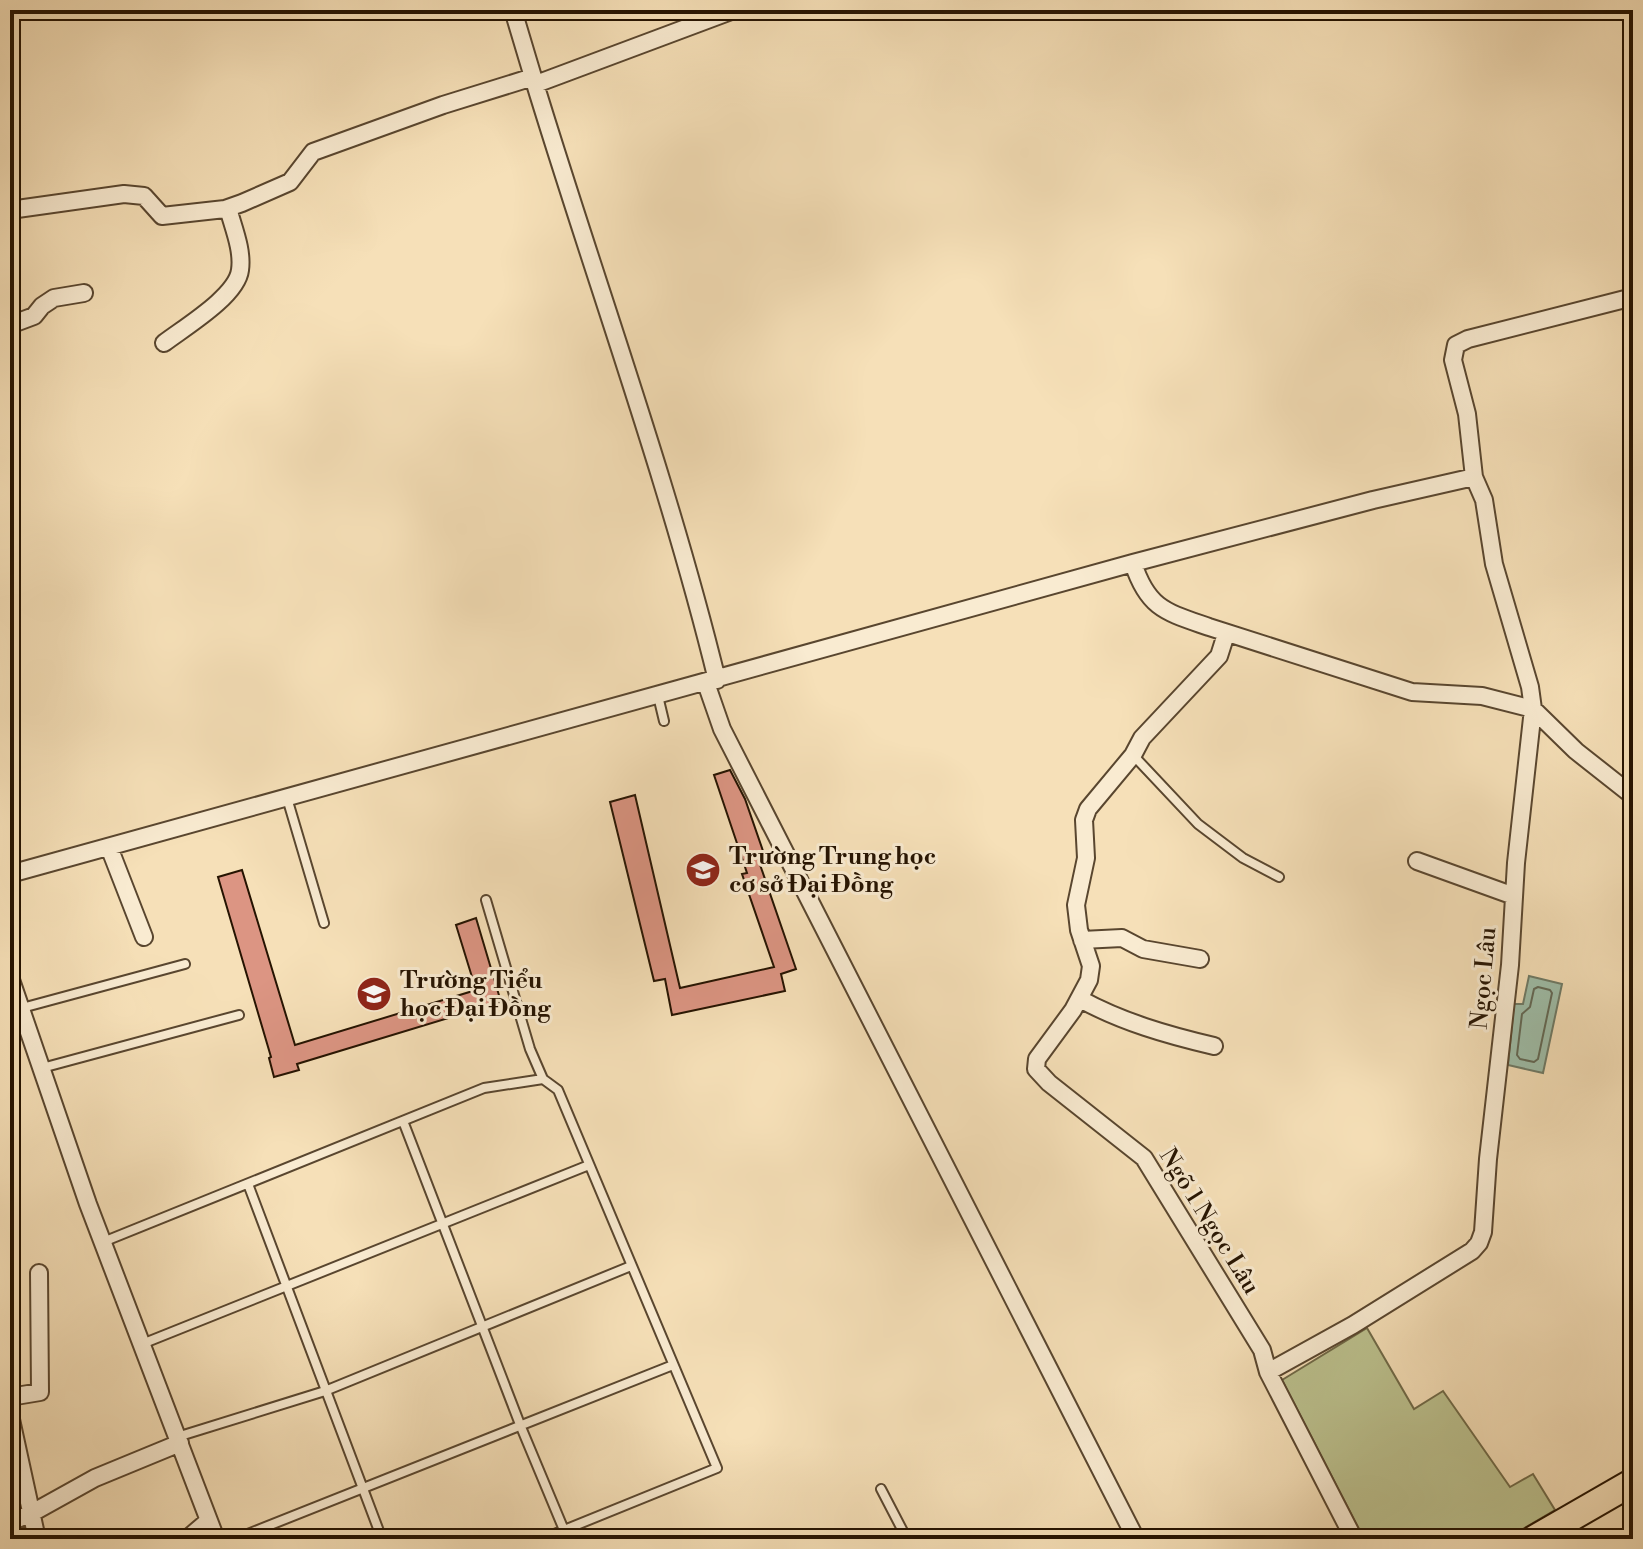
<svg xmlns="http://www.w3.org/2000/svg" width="1643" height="1549" viewBox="0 0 1643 1549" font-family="'Libre Bodoni',serif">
  <rect width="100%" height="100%" fill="#f6e0b8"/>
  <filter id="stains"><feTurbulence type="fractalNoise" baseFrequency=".0025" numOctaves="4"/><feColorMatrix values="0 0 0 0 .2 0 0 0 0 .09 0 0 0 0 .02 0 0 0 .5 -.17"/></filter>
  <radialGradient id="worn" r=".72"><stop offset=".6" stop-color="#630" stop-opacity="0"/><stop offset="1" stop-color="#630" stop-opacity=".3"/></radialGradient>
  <!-- green -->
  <path fill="#bcc28f" stroke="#706a48" stroke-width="2" d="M1367,1328l47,81 29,-18 67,96 23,-13 22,36 -49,29h-142l-82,-159z"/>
  <!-- water -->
  <path fill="#9ebea9" stroke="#6e7a66" stroke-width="2" d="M1529,976l33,8 -19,89 -35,-8 6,-61h9z"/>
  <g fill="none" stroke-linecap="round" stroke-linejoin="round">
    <!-- shore -->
    <path stroke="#626855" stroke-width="2" d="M1538,987l12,3 2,3 -14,66 -4,3 -14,-3 -3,-4 5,-41 8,-7 4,-18z"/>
  </g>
  <!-- building -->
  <path fill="#dc9583" stroke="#251301" stroke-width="2" d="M730,770l15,29 18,52 -7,2 40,116 -15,5 4,17 -113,24 -7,-36 -11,2 -44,-179 25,-7 45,193 94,-21 -32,-93 5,-1 -33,-98z
    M242,870l53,175 181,-55 -20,-65 20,-7 25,84 -204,62 2,6 -25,7 -5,-19 2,-1 -53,-180z"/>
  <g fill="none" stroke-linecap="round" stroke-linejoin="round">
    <defs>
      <path id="lane" d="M658,696l6,25
        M1134,756l64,68 45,34 36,19
        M287,798l37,125
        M486,900l44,149 13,30 15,11 159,378 -175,71
        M22,1008l163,-44
        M42,1068l197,-53
        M403,1121l118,306 43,103
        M248,1184l134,355
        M103,1242l381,-154 59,-9
        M142,1344l447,-179
        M177,1437l148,-46 306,-125
        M881,1489l26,50
        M235,1539l438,-174"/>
      <path id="street" d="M513,10l20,67
        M536,84l198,-74
        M10,210l114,-16 20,2 18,20 63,-7 17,-6 48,-21 23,-30 130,-47 90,-28c61,201 134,399 184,603
        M10,325l24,-9 8,-10 12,-8 30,-5
        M164,343c21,-16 73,-47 76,-73 3,-20 -7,-43 -12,-62
        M1133,563c15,46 33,49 76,64l203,65 70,4 51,13 43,42 57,45
        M1226,634l-7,22 -77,82 -9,17 -45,54 -4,11 2,38 -10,47 3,25 12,36 -2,14 -16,30 -36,49 -1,10 13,14 95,75 118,192 6,22 86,167
        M706,683l16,46 414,810
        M109,847l35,90
        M1417,861l97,35
        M10,874l1123,-311 240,-63 101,-23
        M1082,940l40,-2 21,11 57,10
        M10,977l78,227 128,335
        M1080,999c42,23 87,36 134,47
        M1268,1372l85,-47 119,-74 7,-8 4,-11 5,-73 22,-194 6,-102 17,-154 -3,-22 -36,-123 -10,-64 -10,-23 -7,-63 -14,-54 3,-15 12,-6 165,-42
        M10,1397l30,-5 -1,-119
        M10,1415l27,124
        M10,1522l22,-9 63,-35 85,-35
        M187,1539l21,-18"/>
      <path id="primary" d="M1534,1539l99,-57"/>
    </defs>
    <!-- lane casing -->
    <use href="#lane" stroke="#59462f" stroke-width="12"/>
    <!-- street casing -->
    <use href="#street" stroke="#59462f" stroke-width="20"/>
    <!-- primary casing -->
    <use href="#primary" stroke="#251301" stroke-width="30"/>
    <!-- lane -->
    <use href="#lane" stroke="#f9ebd1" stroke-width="8"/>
    <!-- street -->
    <use href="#street" stroke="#f9ebd1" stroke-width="16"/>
    <!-- primary -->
    <use href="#primary" stroke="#f6e0b8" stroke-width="26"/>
  </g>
  <!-- icons -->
  <defs>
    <symbol id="school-disc" viewBox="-11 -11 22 22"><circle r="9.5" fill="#8f2418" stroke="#f9ebd1"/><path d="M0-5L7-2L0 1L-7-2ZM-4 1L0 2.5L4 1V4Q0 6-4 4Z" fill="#fff"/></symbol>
  </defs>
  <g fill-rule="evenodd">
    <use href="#school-disc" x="683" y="850" width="40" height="40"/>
    <use href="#school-disc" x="354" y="974" width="40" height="40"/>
  </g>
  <g text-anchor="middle" stroke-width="6" stroke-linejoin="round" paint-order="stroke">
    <!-- poi labels -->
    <g font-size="24" font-weight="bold" fill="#251301" stroke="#f9ebd1" text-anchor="start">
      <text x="729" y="864">Trường Trung học<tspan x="729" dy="28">cơ sở Đại Đồng</tspan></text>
      <text x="400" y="988">Trường Tiểu<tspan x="400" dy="28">học Đại Đồng</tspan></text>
    </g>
    <!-- street labels -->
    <g font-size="24" fill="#251301" stroke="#f9ebd1">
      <text transform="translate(1483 978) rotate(-85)" y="8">Ngọc Lâu</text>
      <text transform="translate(1210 1221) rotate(58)" y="8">Ngõ 1 Ngọc Lâu</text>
    </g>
  </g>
  <!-- margin -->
  <rect width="1643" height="1549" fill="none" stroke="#f6e0b8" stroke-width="40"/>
  <rect x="12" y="12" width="1619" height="1525" fill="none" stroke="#251301" stroke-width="4"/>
  <rect x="20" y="20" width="1603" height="1509" fill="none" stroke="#251301" stroke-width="2"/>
  <rect width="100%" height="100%" filter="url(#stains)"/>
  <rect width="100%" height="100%" fill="url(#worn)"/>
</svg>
